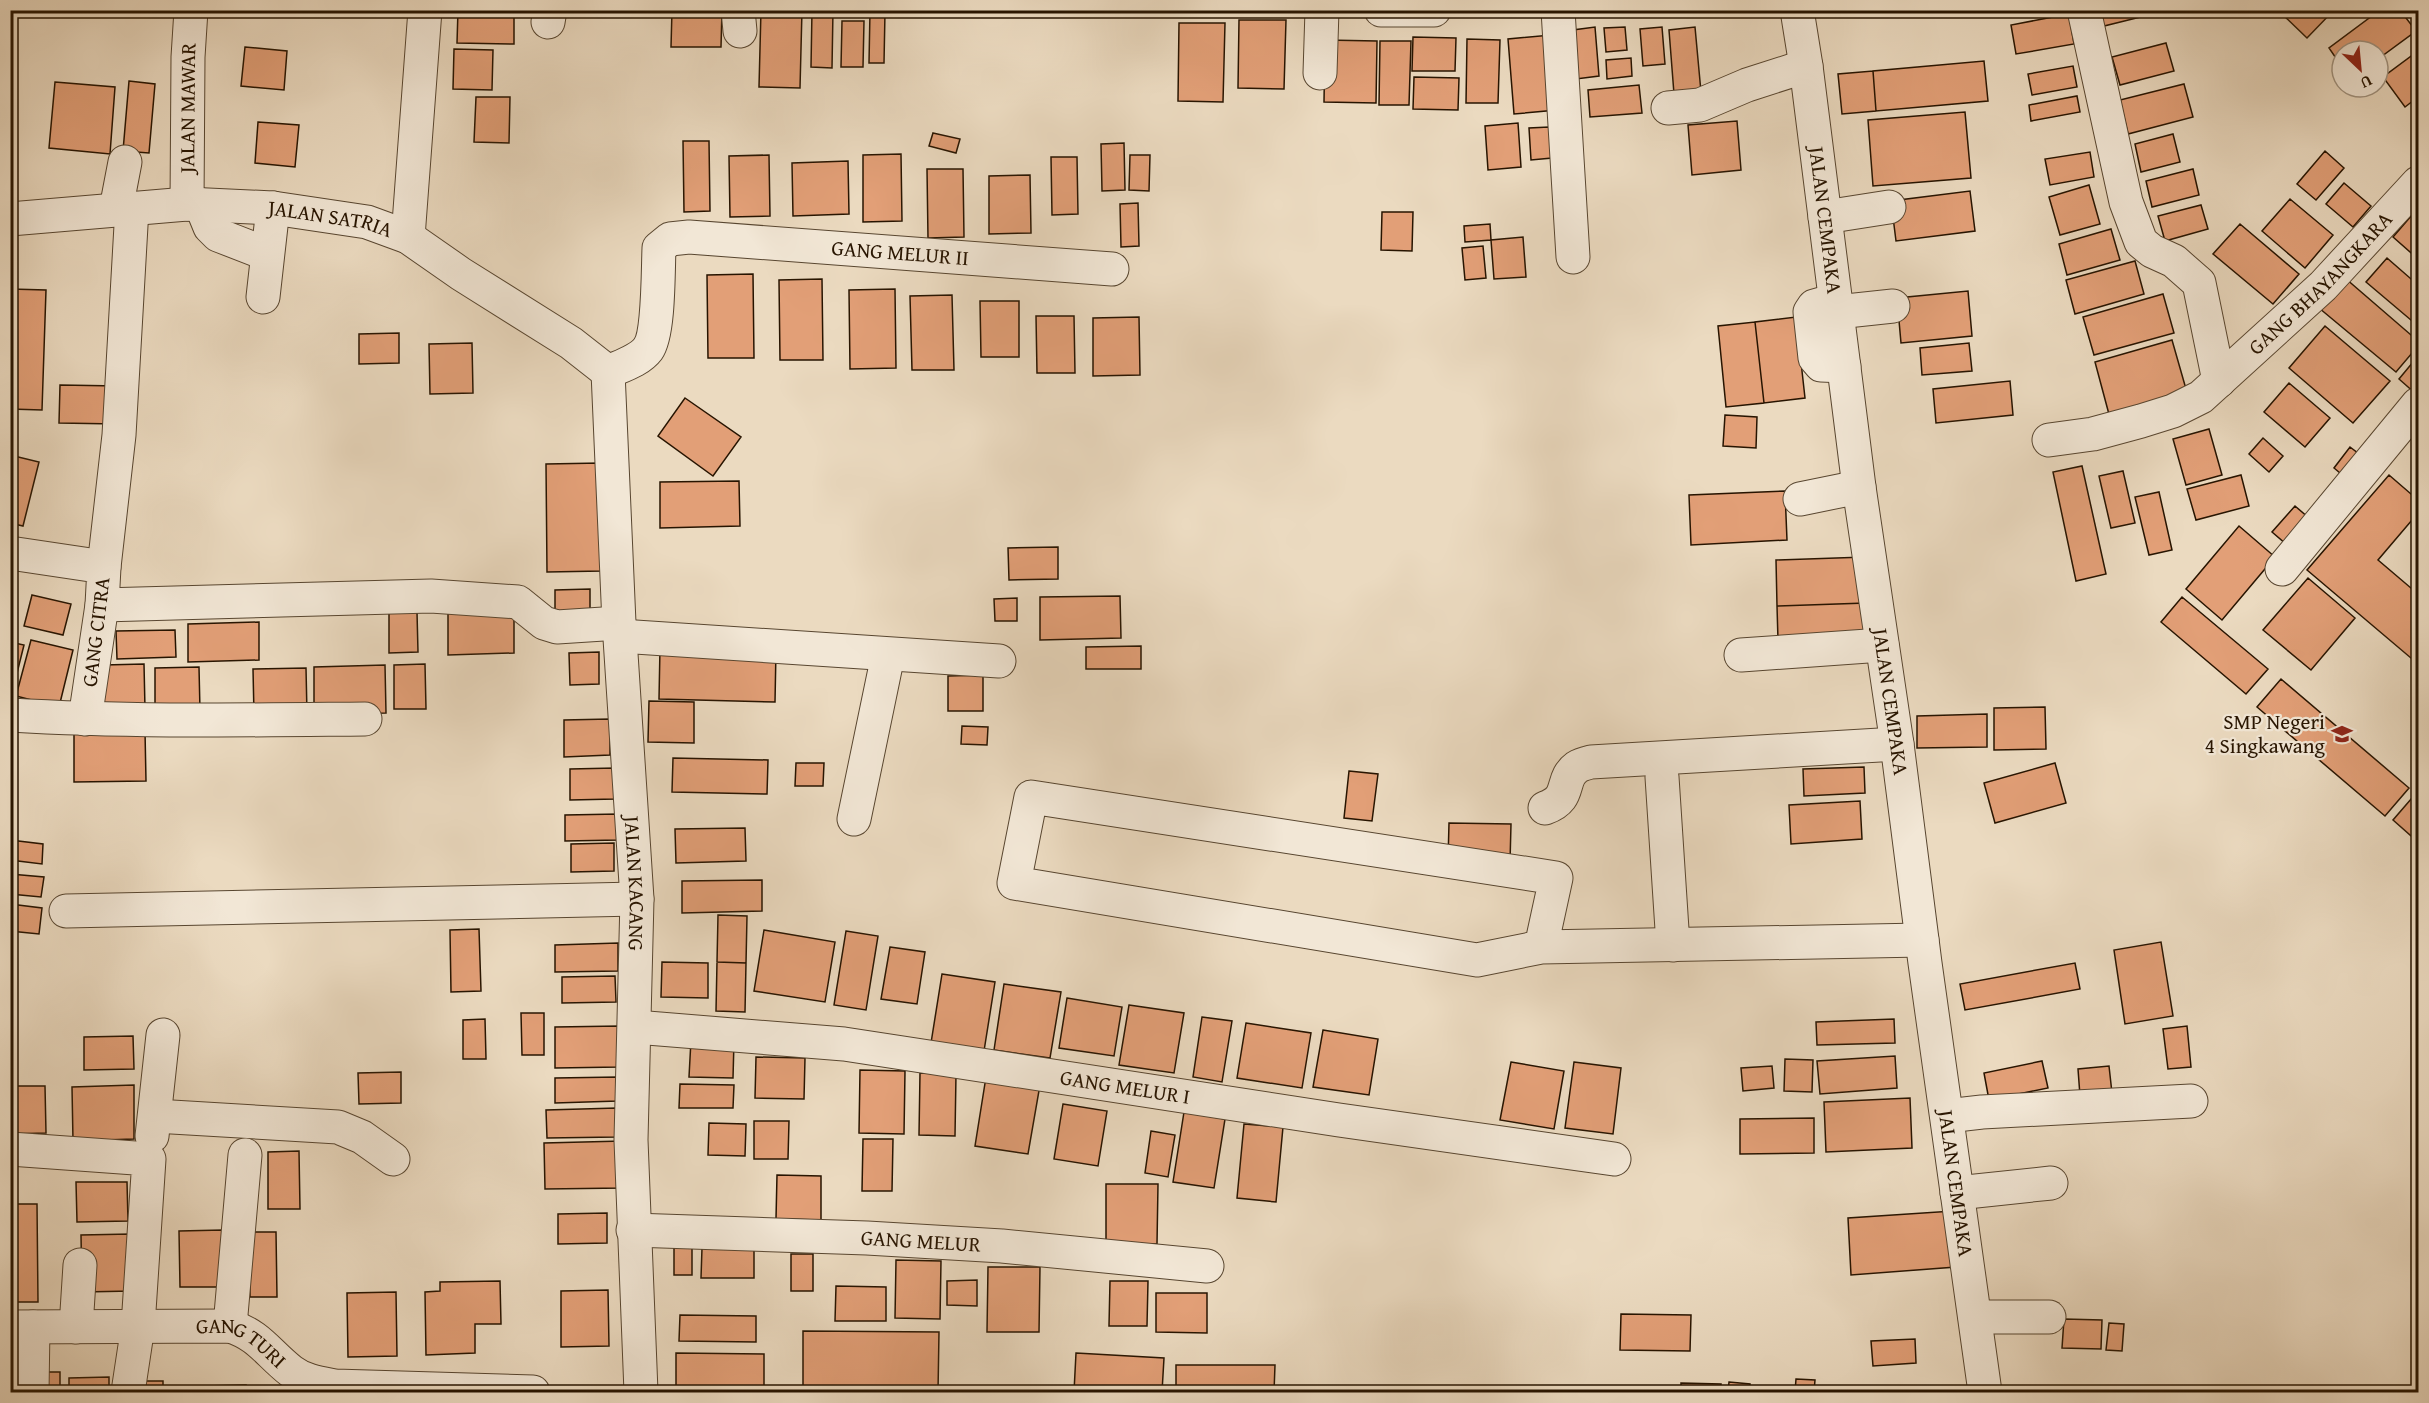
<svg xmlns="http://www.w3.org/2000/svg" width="2429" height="1403" viewBox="0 0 2429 1403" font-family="'Gentium Book Plus',serif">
  <rect width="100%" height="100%" fill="#ebdac0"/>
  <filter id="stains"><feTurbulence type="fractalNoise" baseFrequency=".00333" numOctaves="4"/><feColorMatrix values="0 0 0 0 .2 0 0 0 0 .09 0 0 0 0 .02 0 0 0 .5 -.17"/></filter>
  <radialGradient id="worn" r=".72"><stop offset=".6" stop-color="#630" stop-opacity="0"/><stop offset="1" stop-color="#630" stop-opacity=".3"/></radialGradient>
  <!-- building -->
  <path fill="#e29f77" stroke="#271400" stroke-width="1.5" d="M458,10h56v34l-57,-1z
    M672,10h50l-1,37h-50z
    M761,10h41l-2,78 -41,-1z
    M812,10h21l-1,58 -21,-1z
    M2100,10h61v2l-57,14z
    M2284,10h50l-27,28 -26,-25z
    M2380,10h20l16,21 -38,28v-8h-36v16l-13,-19z
    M870,11l15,1 -1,51h-15z
    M2069,14l5,30 -58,10 -5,-29z
    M1239,20h47l-2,69 -46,-1z
    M842,21h22l-1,46h-22z
    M1179,23h46l-2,79 -45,-1z
    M1595,27l4,49 -23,3 -3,-49z
    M1625,27l2,23 -21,2 -2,-24z
    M1662,27l3,37 -22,2 -3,-37z
    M1695,27l6,65 -27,2 -5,-64z
    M1551,35l6,75 -43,4 -6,-75z
    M1413,37l43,1 -1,33h-43z
    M1467,39l33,1 -2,63h-32z
    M1325,40l52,1 -1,62 -52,-1z
    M1380,41h31l-2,64h-30z
    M2166,43l8,28 -54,14 -8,-28z
    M245,47l42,4 -3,39 -43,-4z
    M454,49l39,1 -1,40 -39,-1z
    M2418,51v46l-13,10 -22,-30z
    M1631,58l1,18 -25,3 -1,-19z
    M1984,61l4,40 -112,10 -3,-40z
    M2073,66l4,21 -45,8 -4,-21z
    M1873,71l3,40 -34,3 -4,-40z
    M1414,77l45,1 -1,32 -45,-1z
    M129,81l26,3 -6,69 -26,-2z
    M55,82l60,5 -5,67 -61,-6z
    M2184,84l9,33 -65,17 -8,-34z
    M1639,85l3,28 -52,4 -2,-27z
    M2077,96l3,16 -49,9 -2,-16z
    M476,97h34l-1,46 -35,-1z
    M1965,112l6,66 -98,8 -5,-66z
    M1737,121l4,49 -49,5 -4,-50z
    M258,122l41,3 -4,42 -40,-4z
    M1518,123l3,44 -33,3 -3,-44z
    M1549,127l3,31 -21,2 -2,-32z
    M933,133l27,6 -4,14 -27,-7z
    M2173,134l7,28 -39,10 -6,-28z
    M683,141h26l1,70 -26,1z
    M1124,143l1,47 -23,1 -1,-47z
    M2325,151l19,17 -28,32 -19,-16z
    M2090,152l4,25 -44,8 -5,-26z
    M901,154l1,67 -39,1v-67z
    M769,155l1,61 -40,1 -1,-61z
    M1130,155h20l-1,36 -20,-1z
    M1051,157h26l1,57 -26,1z
    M848,161l1,53 -56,2 -1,-53z
    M927,169h36l1,68 -36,1z
    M2193,169l6,26 -47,12 -6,-26z
    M1030,175l1,58 -42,1v-58z
    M2344,183l27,23 -18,21 -27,-23z
    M2089,185l11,39 -40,11 -11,-38z
    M1970,191l5,40 -79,10 -5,-40z
    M2290,199l43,36 -28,33 -43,-37z
    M1138,203l1,43 -18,1 -1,-43z
    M2201,205l7,24 -43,12 -7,-25z
    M2418,208v51l-25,-22z
    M1382,212h31l-1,39 -31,-1z
    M1490,224l1,16 -26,2 -1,-16z
    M2240,224l59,50 -26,30 -60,-50z
    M2111,229l9,31 -53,15 -8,-31z
    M1523,237l3,40 -32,2 -3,-39z
    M1483,246l3,32 -21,2 -3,-32z
    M2387,258l31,27v41l-52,-44z
    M2135,261l9,33 -69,20 -9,-34z
    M753,274l1,84h-46l-1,-83z
    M2345,278l73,63v5l-22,26 -77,-64z
    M822,279l1,81h-43l-1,-80z
    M10,289l36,1 -4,120 -32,-1z
    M895,289l1,79 -46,1 -1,-79z
    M1968,291l4,45 -71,7 -4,-45z
    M2163,294l11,39 -80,22 -11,-38z
    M952,295l2,75h-42l-2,-74z
    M980,301h39v56h-38z
    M1036,316h38l1,57h-38z
    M1139,317l1,58 -47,1v-58z
    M1796,317l9,81 -41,5 -9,-81z
    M1755,322l9,81 -38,4 -8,-81z
    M2325,326l65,55 -37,42 -64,-55z
    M399,333v30l-40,1v-30z
    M2172,340l16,56 -78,22 -15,-56z
    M472,343l1,50 -43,1 -1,-50z
    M1969,343l3,28 -50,4 -2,-27z
    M2418,356v36l-2,2 -17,-15z
    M2010,381l3,34 -77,8 -3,-34z
    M2289,383l41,35 -25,29 -41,-35z
    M60,385l58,1 -1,38 -58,-1z
    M685,398l56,39 -28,39 -55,-40z
    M1725,415l32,2 -1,31 -33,-2z
    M2209,429l13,46 -36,10 -13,-46z
    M2263,438l20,18 -14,16 -20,-18z
    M2350,447l13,10 -17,21 -12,-10z
    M10,455l29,7 -16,64 -13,-3z
    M601,463l1,108 -55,1 -1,-108z
    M2082,466l24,108 -30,7 -23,-109z
    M2123,471l12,52 -24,5 -12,-52z
    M2241,475l8,31 -53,14 -9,-31z
    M2389,475l29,25v13l-40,47 40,34v70l-111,-94z
    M739,481l1,45 -80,2v-46z
    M1785,491l2,49 -96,5 -2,-50z
    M2159,492l13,58 -23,5 -14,-58z
    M2295,506l21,18 -23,26 -21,-18z
    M2239,526l36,31 -53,63 -36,-31z
    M1058,547v32l-49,1 -1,-32z
    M1865,557l1,46 -89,3 -1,-46z
    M2308,578l47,40 -44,52 -48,-40z
    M590,589v28l-35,1v-28z
    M32,595l39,9 -8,31 -39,-9z
    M1120,596l1,42 -81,2v-43z
    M2182,597l86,72 -22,25 -85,-72z
    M1017,598v23h-22l-1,-22z
    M1866,603l1,35 -89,2 -1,-34z
    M514,605v48l-66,2v-49z
    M389,612h28l1,40 -29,1z
    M259,622v38l-71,2v-38z
    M175,630l1,27 -59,2 -1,-28z
    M31,640l42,10 -14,57 -43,-11z
    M10,642l14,3 -10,40 -4,-1z
    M1141,646v23h-55v-22z
    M660,648l116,2 -1,52 -116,-3z
    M599,652v32l-29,1 -1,-32z
    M144,664l1,45 -41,1v-45z
    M425,664l1,45h-32v-44z
    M385,665l1,48 -72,1v-47z
    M199,667l1,44 -45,1v-44z
    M306,668l1,46 -53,1 -1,-46z
    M983,675v36h-35v-35z
    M2281,679l128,109 -24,28 -128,-109z
    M649,701l45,1v41l-46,-1z
    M2045,707l1,42 -52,1v-42z
    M1987,714v33l-70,1v-32z
    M610,719v36l-46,2v-37z
    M962,726l26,1 -1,18 -26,-1z
    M145,731l1,50 -72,1v-49z
    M673,758l95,2 -1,34 -95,-2z
    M796,763h28l-1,23h-28z
    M2055,763l11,40 -71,20 -11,-40z
    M1864,767l1,26 -61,3 -1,-27z
    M615,768v31l-45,1v-31z
    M1349,771l29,3 -6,47 -28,-3z
    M2418,791v51l-25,-22z
    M1860,801l2,38 -71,5 -2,-39z
    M619,814v26l-54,1v-26z
    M1449,823l62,1 -1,38 -62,-1z
    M745,828l1,33 -70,2 -1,-34z
    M10,840l33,4 -1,20 -32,-4z
    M614,843v28l-43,1v-28z
    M10,874l34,3 -3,20 -31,-3z
    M762,880v31l-80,2v-32z
    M10,904l32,4 -3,26 -29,-3z
    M718,915l29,1 -1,47 -29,-1z
    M479,929l2,62 -30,1 -1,-62z
    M764,930l71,12 -10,60 -71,-11z
    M846,931l32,5 -12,74 -32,-5z
    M2161,942l12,74 -48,8 -11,-74z
    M618,943v28l-63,1v-27z
    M890,947l35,5 -8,52 -36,-5z
    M662,962l46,1v35l-47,-1z
    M717,962l29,1 -1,49 -29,-1z
    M2075,963l5,26 -115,21 -5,-26z
    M942,974l53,8 -11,69 -53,-8z
    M615,976l1,26 -54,1v-26z
    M1004,984l57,8 -11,66 -56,-8z
    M1067,998l55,9 -8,49 -55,-8z
    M1129,1005l55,8 -10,60 -55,-8z
    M521,1013h23v42h-22z
    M1202,1017l30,4 -10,61 -29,-5z
    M485,1019l1,40h-23v-39z
    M1894,1019l1,24 -78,2 -1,-23z
    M1246,1023l65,10 -9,55 -65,-10z
    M620,1026v41l-65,1v-41z
    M2187,1026l4,41 -23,2 -5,-40z
    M1323,1030l55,9 -9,56 -56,-8z
    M133,1036l1,33 -50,1v-33z
    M691,1040l43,1 -1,37 -44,-1z
    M1895,1056l2,32 -77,6 -3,-33z
    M756,1057l49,1 -1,41 -49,-1z
    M1785,1059l28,1 -1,32 -28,-1z
    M2042,1061l6,27 -59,12 -5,-27z
    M1511,1062l53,9 -10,58 -54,-9z
    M1574,1062l47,6 -8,66 -48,-6z
    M1772,1066l2,22 -31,3 -2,-23z
    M2109,1066l3,27 -32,3 -2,-27z
    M860,1070l45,1 -1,63 -45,-1z
    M401,1072v31l-42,1 -1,-31z
    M920,1073l36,1 -1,62 -36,-1z
    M618,1077v24l-63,2v-25z
    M986,1077l54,8 -12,69 -53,-8z
    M680,1084l54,1 -1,23h-54z
    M134,1085v54l-61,2 -1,-54z
    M10,1086h35l1,47 -36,1z
    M1910,1098l2,50 -86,4 -2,-50z
    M1063,1104l44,7 -9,55 -44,-7z
    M617,1108v29l-70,1 -1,-28z
    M1184,1112l41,7 -11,69 -41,-6z
    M1814,1118v35l-74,1v-35z
    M754,1121h35l-1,38h-34z
    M709,1123l37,1 -1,32 -37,-1z
    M1244,1124l39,3 -7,75 -39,-4z
    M1151,1131l24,4 -7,42 -23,-4z
    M863,1139h30l-1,52h-30z
    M623,1141v47l-78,1 -1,-46z
    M299,1151l1,58h-32v-57z
    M777,1175l44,1v44l-45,-1z
    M76,1182h51l1,39 -51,1z
    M1106,1184h52l-1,60h-51z
    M10,1204h27l1,98h-28z
    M1953,1211l3,56 -105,8 -3,-57z
    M607,1213v30l-49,1v-30z
    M223,1230l1,57h-44l-1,-56z
    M249,1232h27l1,65h-27z
    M131,1234l1,57 -50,1 -1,-57z
    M674,1245h18v30h-18z
    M702,1248l52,1v29h-53z
    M791,1254h22v37h-22z
    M896,1260l45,1 -1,58 -45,-1z
    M988,1267h52l-1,65h-52z
    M977,1280v26l-30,-1v-24z
    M500,1281l1,43h-26v29l-49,2 -1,-63 15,-1v-9z
    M1110,1281h38l-1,45h-38z
    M836,1286l50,1v34h-51z
    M608,1290l1,56 -48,1v-56z
    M396,1292l1,64 -49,1 -1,-64z
    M1156,1293h51v40l-51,-1z
    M1621,1314l70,1 -1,36 -70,-1z
    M680,1315l76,1v26l-77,-1z
    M2064,1319l38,1 -1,29 -39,-1z
    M2109,1323l15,1 -2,27 -16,-1z
    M803,1331l136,1 -1,60h-135z
    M1915,1339l1,24 -43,3 -2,-25z
    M676,1353l88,1v38h-88z
    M1076,1353l88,5 -2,34h-88z
    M1176,1365h99l-1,27h-98z
    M10,1372h16v20h-16z
    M37,1372h23v20h-23z
    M109,1377v15h-40v-14z
    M1796,1379l19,1 -1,12h-19z
    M135,1381h28v11h-28z
    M1729,1382l21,2 -1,8h-21z
    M1681,1383l40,1 -1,8h-39z
    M246,1385v7h-42v-6z
    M1615,1386l42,1 -1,5h-41z
    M171,1387h21v5h-21z
    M1755,1387l32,1v4h-32z"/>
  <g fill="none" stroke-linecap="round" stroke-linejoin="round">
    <defs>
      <g id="minor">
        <path d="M738,10l2,21"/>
        <path d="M1381,10h53"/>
        <path d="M1558,10l15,247"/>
        <path id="s1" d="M1797,10l9,56 53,421 38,257 28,219 60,429"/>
        <path d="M2084,10l42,192 15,40 11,9 22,10 25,22 20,98"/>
        <path d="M548,22l2,-12"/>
        <path d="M1320,73l2,-63"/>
        <path d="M1668,108l32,-3 47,-20 59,-19"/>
        <path id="s2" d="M187,204l1,-147 3,-47"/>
        <path d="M201,205l9,22 8,8 49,19"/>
        <path d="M116,209l9,-47"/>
        <path d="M1825,217l64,-10"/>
        <path id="s3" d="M10,219l177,-15 86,4 94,14 41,15 53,37 110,69 37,29"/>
        <path d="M408,237l17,-227"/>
        <path d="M263,297l10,-89"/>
        <path d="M1835,300l-21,6 -4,6 5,46 6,7 23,1"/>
        <path d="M1837,312l56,-6"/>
        <path id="s4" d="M608,372l11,251 18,276 -6,241 10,252"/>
        <path id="s5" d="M608,372c13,-6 31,-11 40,-23 11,-15 10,-80 11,-101l11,-9 19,-2 423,32"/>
        <path id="s6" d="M2049,440l44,-6 48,-13 32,-10 28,-14 122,-111 95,-103"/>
        <path d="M1800,499l59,-12"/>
        <path d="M10,553l94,14 -2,38 -17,114"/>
        <path d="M104,567l15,-132 13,-227"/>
        <path d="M2282,569l136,-165"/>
        <path d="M102,605l329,-9 87,6 26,21 13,4 62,-4"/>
        <path d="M620,636l379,25"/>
        <path d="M1741,655l141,-10"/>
        <path d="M10,715c119,7 236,5 355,4"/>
        <path d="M1662,777l11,168"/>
        <path d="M1545,808c28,-10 14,-28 32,-41 3,-2 10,-4 14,-5l306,-18"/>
        <path d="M854,819l34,-164"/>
        <path d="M66,911l571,-12"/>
        <path d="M1541,947l15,-69 -525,-81 -17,86 463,77 64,-13 381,-7"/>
        <path id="s7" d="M635,1027l209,17 495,76 275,39"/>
        <path d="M155,1116l183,11 24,10 31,22"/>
        <path d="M1947,1116l35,-4 209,-11"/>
        <path d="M152,1136l11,-101"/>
        <path d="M10,1149l139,10 -11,167 -10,66"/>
        <path d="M1957,1193l94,-10"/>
        <path id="s8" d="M633,1230l234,8 135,8 205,20"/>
        <path d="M1975,1317h74"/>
        <path d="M230,1326l15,-171"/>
        <path id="s9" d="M10,1327l220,-1c29,9 38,27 61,45 13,10 28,12 44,15l198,6"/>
        <path d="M76,1327l4,-62"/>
        <path d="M32,1392l1,-65"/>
      </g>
    </defs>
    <!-- minor casing -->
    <use href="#minor" stroke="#584630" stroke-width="35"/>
    <!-- minor -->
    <use href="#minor" stroke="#f2e7d6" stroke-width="33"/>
  </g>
  <!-- icons -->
  <defs>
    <symbol id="school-bare" viewBox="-9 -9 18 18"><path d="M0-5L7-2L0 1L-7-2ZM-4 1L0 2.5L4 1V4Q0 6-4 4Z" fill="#8f2418" stroke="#f2e7d6" stroke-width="2.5" paint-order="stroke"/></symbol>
  </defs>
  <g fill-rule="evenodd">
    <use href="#school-bare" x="2327" y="719" width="30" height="30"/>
  </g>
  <g text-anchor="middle" stroke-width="4.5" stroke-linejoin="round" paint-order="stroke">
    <!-- street labels -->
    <g font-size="21" fill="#271400" stroke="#f2e7d6">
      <text dy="7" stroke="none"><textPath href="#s2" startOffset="96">JALAN MAWAR</textPath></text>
      <text dy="7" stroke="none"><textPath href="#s1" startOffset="212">JALAN CEMPAKA</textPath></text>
      <text dy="7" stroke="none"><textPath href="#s3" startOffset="322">JALAN SATRIA</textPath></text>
      <text dy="7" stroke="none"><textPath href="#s5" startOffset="394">GANG MELUR II</textPath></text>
      <text dy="7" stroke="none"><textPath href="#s6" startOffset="324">GANG BHAYANGKARA</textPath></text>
      <text transform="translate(96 632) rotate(-83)" y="7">GANG CITRA</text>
      <text dy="7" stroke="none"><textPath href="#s1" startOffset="698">JALAN CEMPAKA</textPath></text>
      <text dy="7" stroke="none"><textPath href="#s4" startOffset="512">JALAN KACANG</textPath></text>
      <text dy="7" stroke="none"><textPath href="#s7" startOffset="494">GANG MELUR I</textPath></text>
      <text dy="7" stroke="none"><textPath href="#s1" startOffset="1184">JALAN CEMPAKA</textPath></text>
      <text dy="7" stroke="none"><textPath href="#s8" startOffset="288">GANG MELUR</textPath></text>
      <text dy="7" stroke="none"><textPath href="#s9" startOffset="236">GANG TURI</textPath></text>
    </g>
    <!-- poi labels -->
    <g font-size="21" fill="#271400" stroke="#f2e7d6" text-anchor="end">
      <text x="2325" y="729">SMP Negeri<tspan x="2325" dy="24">4 Singkawang</tspan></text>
    </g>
  </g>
  <!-- margin -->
  <rect width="2429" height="1403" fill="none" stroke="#ebdac0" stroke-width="36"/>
  <rect x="12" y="12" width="2405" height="1379" fill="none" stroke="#271400" stroke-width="3"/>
  <rect x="18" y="18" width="2393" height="1367" fill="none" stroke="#271400" stroke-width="1.5"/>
  <!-- north arrow -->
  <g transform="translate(2360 69) rotate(154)"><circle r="28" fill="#f2e7d6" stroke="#a19380" stroke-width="1.5"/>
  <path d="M0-4.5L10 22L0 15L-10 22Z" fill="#8f2418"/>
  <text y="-9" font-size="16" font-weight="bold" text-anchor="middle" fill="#271400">U</text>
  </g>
  <rect width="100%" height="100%" filter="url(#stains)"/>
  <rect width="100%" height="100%" fill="url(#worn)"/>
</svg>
